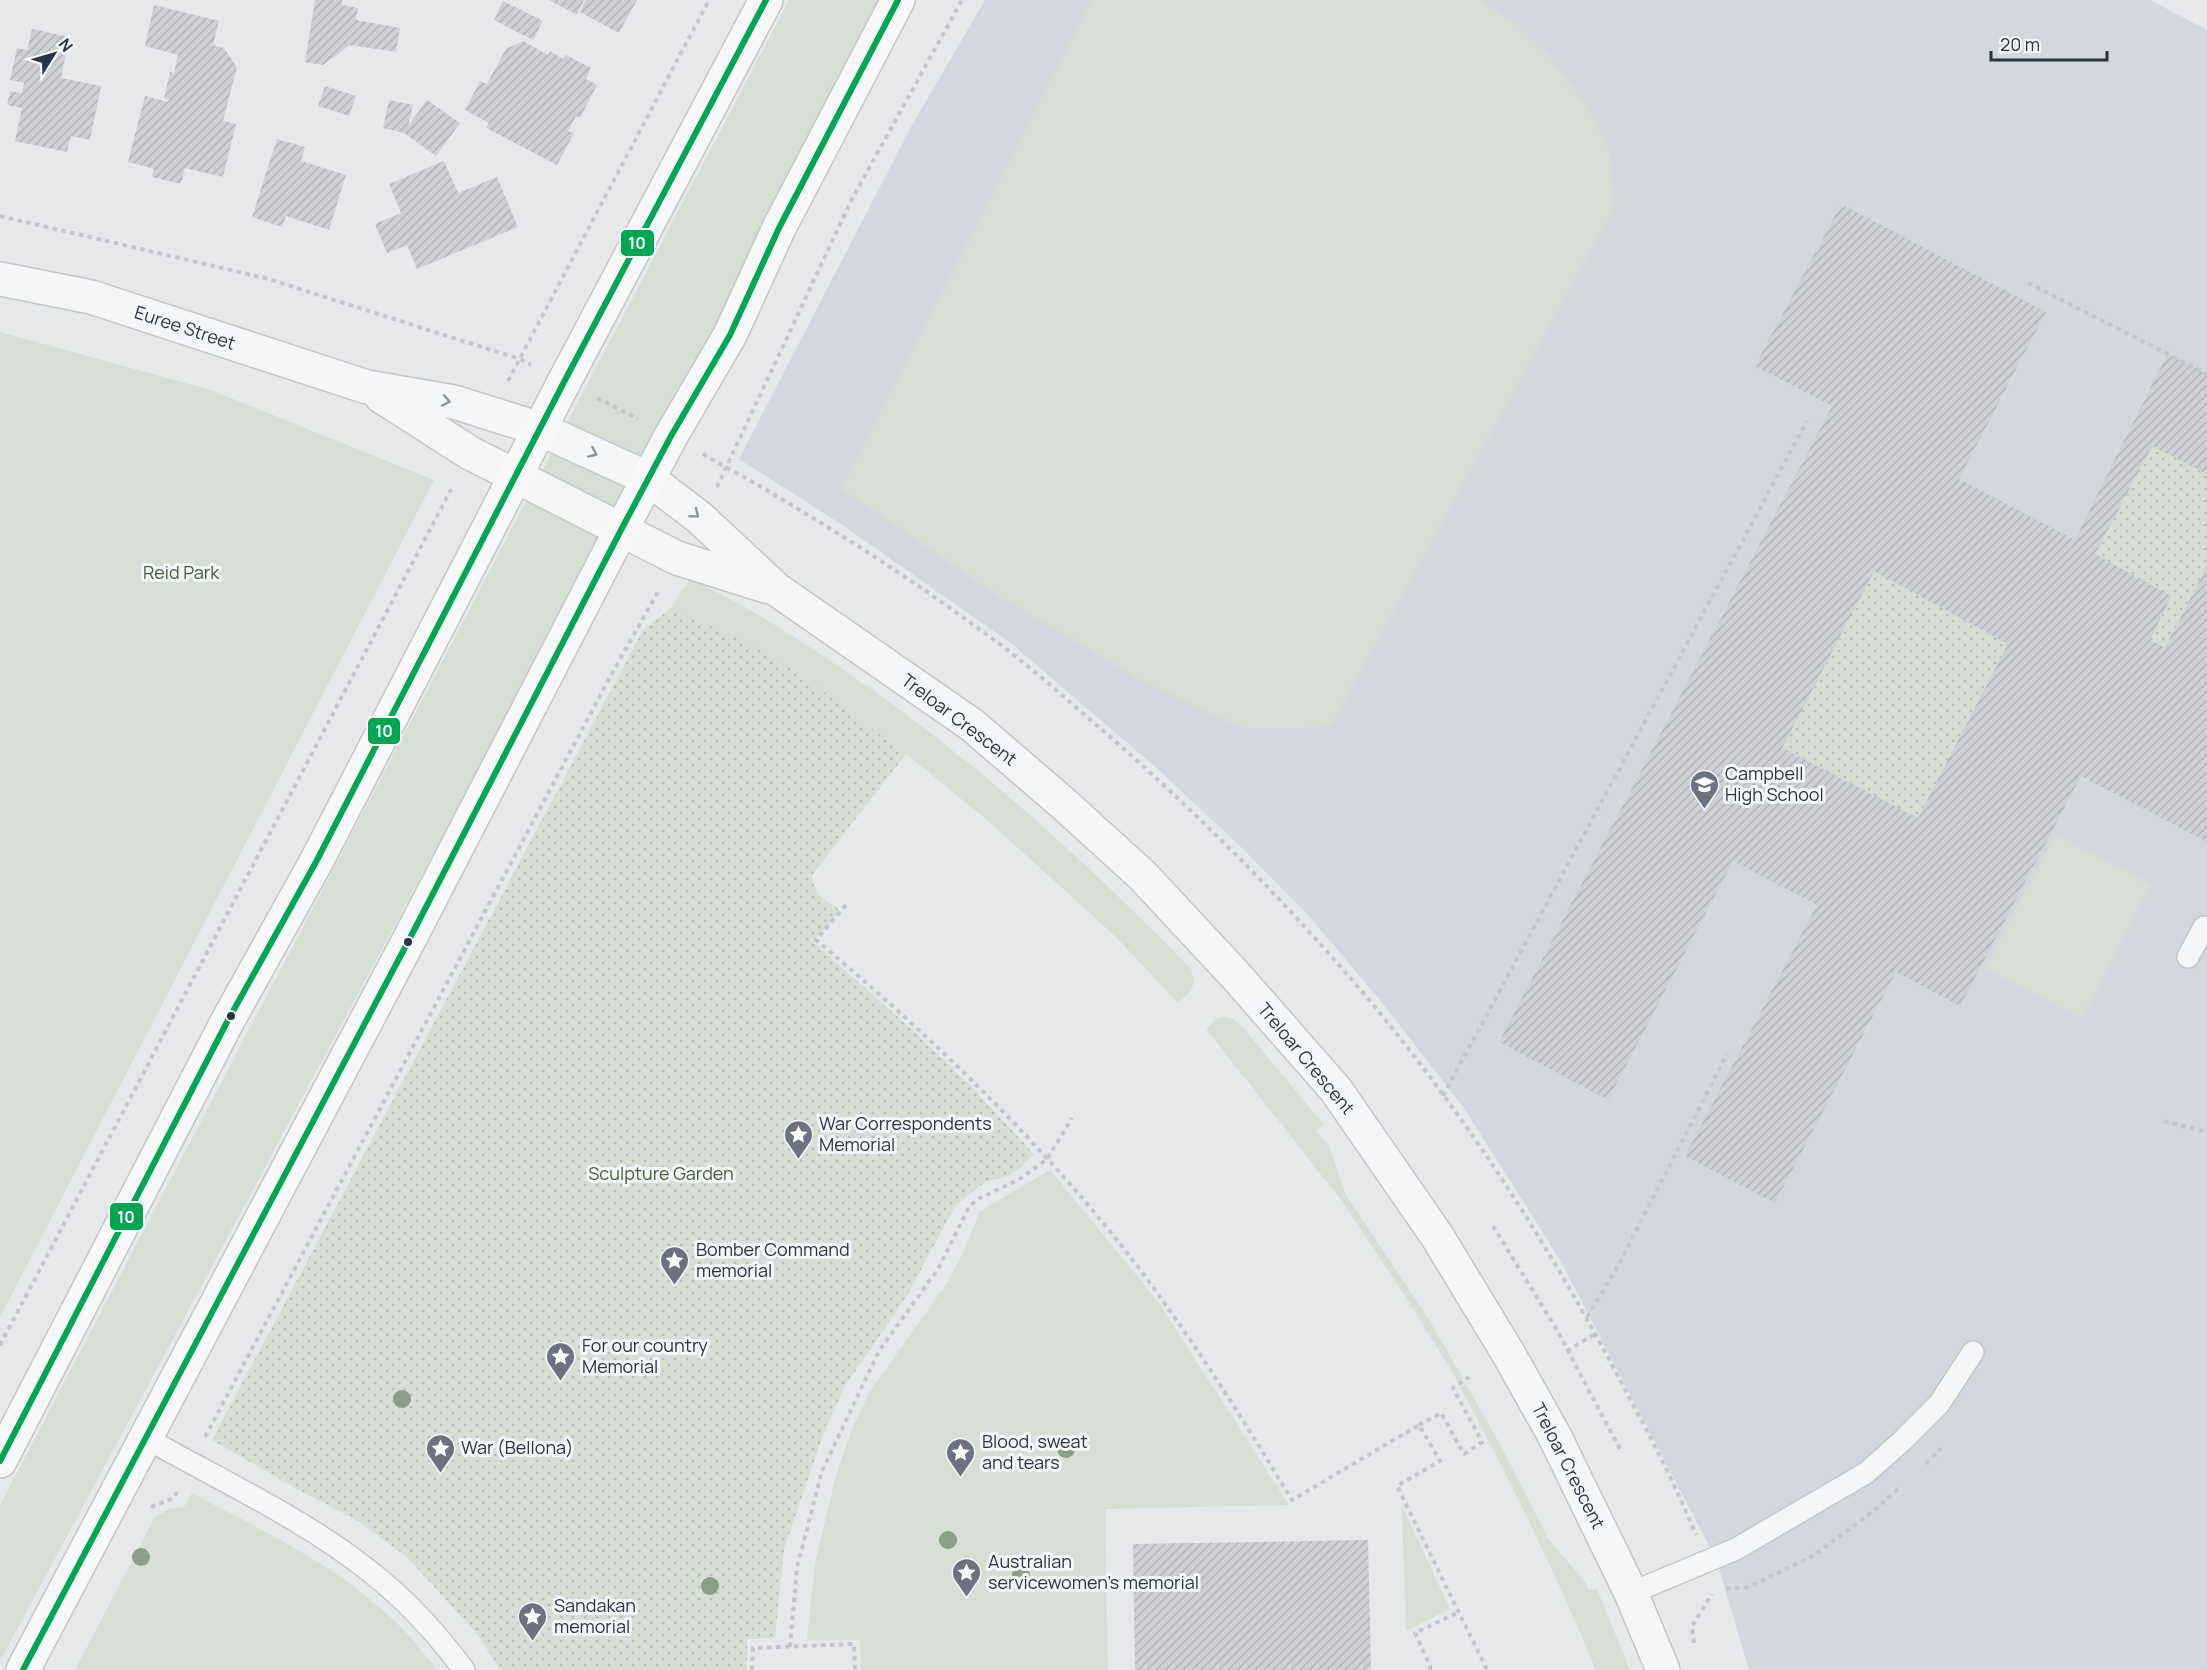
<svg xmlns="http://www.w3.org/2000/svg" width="2207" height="1670" viewBox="0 0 2207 1670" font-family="Manrope,sans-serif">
  <defs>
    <pattern id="garden-dots" width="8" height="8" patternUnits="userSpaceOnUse" patternTransform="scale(1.5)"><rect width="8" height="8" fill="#d6ded6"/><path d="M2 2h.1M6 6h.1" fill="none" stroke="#b8bfb9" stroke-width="1.8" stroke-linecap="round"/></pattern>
    <pattern id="building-hatch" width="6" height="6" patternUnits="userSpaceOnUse" patternTransform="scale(1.5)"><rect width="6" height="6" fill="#ced0d3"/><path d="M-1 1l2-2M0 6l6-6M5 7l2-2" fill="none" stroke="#b1b3b6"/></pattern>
  </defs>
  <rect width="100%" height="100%" fill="#e6e8ea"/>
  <!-- built -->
  <path fill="#d4d7dd" d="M985,0h1165l57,30v1640h-458l-32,-109 -158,-303 -95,-150 -84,-108 -73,-86 -64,-65 -83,-78 -148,-127 -171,-120 -102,-65 172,-332z"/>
  <!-- green -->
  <path fill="#d6ded6" d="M789,0h106l-198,362 -697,1299v-156z
    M1092,0h389l31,20 37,36 38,50 24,48 2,56 -281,514 -26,5 -65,-1 -100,-48 -141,-83 -159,-108z
    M0,332l211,58 223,90 -434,837z
    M690,579c58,27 111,61 164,98 123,85 233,185 337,292 6,19 1,21 -13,34l-63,-67 -129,-117 -80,-65 -103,-78 -133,-67z
    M2055,834l96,50 -69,135 -97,-51z
    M1225,1017l8,2 8,6 83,100 -8,5 13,16 17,49 82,123 35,60 -5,4 -46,-75 -71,-107 -135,-171 12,-11z
    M1050,1170l106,129 133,206 -184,4 3,161h-247l-1,-30h-53l8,-76 21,-89 16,-46 17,-36 78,-110 15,-28 18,-44z
    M1466,1384l35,62 48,94 37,43 3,8 8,-2 33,81h-34c-40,-97 -86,-190 -136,-283z
    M192,1493c93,50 181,88 245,177h-362l80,-153 14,-8 15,-2z
    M1402,1506l48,103 -44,22z"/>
  <!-- garden -->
  <path fill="url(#garden-dots)" d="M2152,446l55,28v92l-42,82 -15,-8 21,-44 -76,-42z
    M1874,571l134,73 -90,174 -136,-70z
    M670,609l69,29 64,38 103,78 -94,121c1,16 10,26 25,32l2,5 -26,30 102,90 53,51 66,71 -14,14 -12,8 -23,6 -30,24 -48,90 -62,90 -22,49 -39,114 -9,89 -28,1v31h-247l-22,-35 -71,-78 -49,-36 -61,-32 -85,-49 431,-810z"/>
  <!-- building -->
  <path fill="url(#building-hatch)" fill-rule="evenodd" d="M315,0h27v5l16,3 -2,12 44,8 -4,24 -46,-7 -27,20 -18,-3z
    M549,0h35l-7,15z
    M586,0h51l-18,33 -39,-21z
    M503,1l40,20 -10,19 -39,-20z
    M154,5l65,16 -6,24 11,3 13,19 -14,54 13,3 -13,53 -38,-9 -4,16 -29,-7 2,-8 -26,-7 17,-66 23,6 1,-3 -5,-1 6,-26 4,1 4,-18 -33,-9z
    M32,29l37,8 -8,41 40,8 -11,54 -19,-4 -4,16 -52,-11 7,-33 -15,-3 3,-14 12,2 2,-10 -14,-3 7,-32 10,2z
    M523,41l25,14 2,-4 13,8 3,-4 25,13 -5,11 11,6 -17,33 -4,-2 -8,15 6,2 -17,32 -71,-37 3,-5 -24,-13 15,-29 7,3 19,-35z
    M325,86l31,10 -7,20 -31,-10z
    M389,100l24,5 -5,21 19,-26 33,23 -24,33 -32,-23 -21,-5z
    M277,139l28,8 -4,14 45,14 -17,55 -43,-14 -4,11 -30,-10z
    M444,161l14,32 39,-16 21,50 -101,42 -10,-24 -20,8 -12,-29 26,-11 -12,-29z
    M1841,204l205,108 -87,167 116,61 92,-186 40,20v100l-55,-28 -57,108 76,42 -21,44 15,8 42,-82v276l-126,-66 -121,230 -64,-34 -121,231 -90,-47 132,-251 -84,-44 -125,239 -109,-58 333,-636 -77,-40zM1874,571l134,73 -90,174 -136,-70z
    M1368,1540l3,130h-236l-2,-126z"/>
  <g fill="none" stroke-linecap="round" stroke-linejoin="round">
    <defs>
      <path id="lane" d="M2188,957l16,-30
        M146,1438c75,43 159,81 227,136 34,27 65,61 91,96
        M1631,1593l105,-44 130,-76 35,-31 38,-38 34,-52"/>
      <path id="street" d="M0,279l91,18 276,90 87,15 86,27 109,50 51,39 76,71 196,136 93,80 78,71 94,101 99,113 101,146 71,117 46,82 77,158 32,77
        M381,396l89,57 207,105 92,29"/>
      <path id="secondary" d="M0,1461l227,-439 89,-160 248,-480 202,-382
        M23,1670l387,-732 211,-408 50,-94 59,-101 49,-107 119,-228"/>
    </defs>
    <!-- lane casing -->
    <use href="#lane" stroke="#c4c6c8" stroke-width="24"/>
    <!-- street casing -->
    <use href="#street" stroke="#c4c6c8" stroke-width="36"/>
    <!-- secondary casing -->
    <use href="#secondary" stroke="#c4c6c8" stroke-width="36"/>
    <!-- path -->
    <path stroke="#c5c6ca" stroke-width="4" stroke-dasharray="4.5 4.5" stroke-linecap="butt" d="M0,216l265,62 255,81 11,6
      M2028,283l179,91
      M508,381l201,-381
      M597,398l41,21
      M703,454c21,13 44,24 65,37 78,46 154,95 226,149 42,31 81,67 121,101 79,70 154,144 223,223 111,125 204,268 282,416 27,51 54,101 76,155
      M717,487l135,-288 110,-199
      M846,905l-30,35c109,91 212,189 301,300 65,82 121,171 175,260l127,-75 21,36 -43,25 90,184
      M1443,1096l364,-675
      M2164,1121l43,11
      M1493,1226l64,104 63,119
      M1587,1317l31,-51 109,-212
      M0,1345l453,-859
      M1567,1351l28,-17
      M1419,1425l22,-12 23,41 18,-12 -29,-54 16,-11
      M205,1437l405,-760 49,-87
      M1926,1464l15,-16
      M152,1508l1,-2 21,-8 4,-8
      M1726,1589l23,-2 64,-31 62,-46 23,-21
      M1694,1643l-2,-17 20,-32
      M790,1647l7,-80 25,-96 57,-120 59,-82 31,-62 9,-8 40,-19 29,-21 25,-41
      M752,1670l1,-22 101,-4 1,26
      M1430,1670v-4l-15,-33 44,-21"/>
    <!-- lane -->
    <use href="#lane" stroke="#f5f6f7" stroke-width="21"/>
    <!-- street -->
    <use href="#street" stroke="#f5f6f7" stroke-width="33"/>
    <!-- secondary -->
    <use href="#secondary" stroke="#f8f8f8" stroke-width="33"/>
    <defs>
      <path id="bus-1" d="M0,1461l227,-439 89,-160 248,-480 202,-382
        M23,1670l387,-732 211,-408 50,-94 59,-101 49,-107 119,-228"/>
    </defs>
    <!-- bus-1 casing -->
    <use href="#bus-1" stroke="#f4f6f9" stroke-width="10"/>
    <!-- bus-1 -->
    <use href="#bus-1" stroke="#00a651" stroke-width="6"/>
  </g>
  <!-- trees -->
  <g fill="#8a9e88">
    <circle cx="402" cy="1399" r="9"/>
    <circle cx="1066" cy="1449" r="9"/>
    <circle cx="948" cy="1540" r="9"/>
    <circle cx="141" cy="1557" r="9"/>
    <circle cx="1021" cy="1575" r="9"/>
    <circle cx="710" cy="1586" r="9"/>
  </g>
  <!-- one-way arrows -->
  <defs><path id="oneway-chevron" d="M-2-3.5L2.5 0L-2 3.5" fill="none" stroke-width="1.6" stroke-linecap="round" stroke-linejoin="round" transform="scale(1.5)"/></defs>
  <g stroke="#90959e">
    <use href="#oneway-chevron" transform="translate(446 401) rotate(11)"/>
    <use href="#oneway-chevron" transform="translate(593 453) rotate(24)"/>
    <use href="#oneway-chevron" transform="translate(695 514) rotate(39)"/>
  </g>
  <!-- icons -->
  <defs>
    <symbol id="school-pin" viewBox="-11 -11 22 30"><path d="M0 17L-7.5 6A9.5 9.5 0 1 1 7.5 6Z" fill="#6c737f" stroke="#f4f6f9"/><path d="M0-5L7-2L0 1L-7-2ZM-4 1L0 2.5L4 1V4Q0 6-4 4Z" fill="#fff"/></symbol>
    <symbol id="sight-pin" viewBox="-11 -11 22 30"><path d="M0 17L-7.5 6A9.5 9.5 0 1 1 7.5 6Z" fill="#6c737f" stroke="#f4f6f9"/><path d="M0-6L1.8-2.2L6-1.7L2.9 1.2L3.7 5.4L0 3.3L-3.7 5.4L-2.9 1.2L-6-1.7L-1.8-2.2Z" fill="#fff"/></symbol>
  </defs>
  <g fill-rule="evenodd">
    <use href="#school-pin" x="1688" y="768" width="33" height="45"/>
    <use href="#sight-pin" x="782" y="1118" width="33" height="45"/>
    <use href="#sight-pin" x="658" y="1244" width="33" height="45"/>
    <use href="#sight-pin" x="544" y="1340" width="33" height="45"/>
    <use href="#sight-pin" x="424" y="1432" width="33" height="45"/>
    <use href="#sight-pin" x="944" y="1436" width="33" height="45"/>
    <use href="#sight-pin" x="950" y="1556" width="33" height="45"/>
    <use href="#sight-pin" x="516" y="1600" width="33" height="45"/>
  </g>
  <!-- markers -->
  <g fill="#2b3445" stroke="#f4f6f9" stroke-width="2">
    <circle cx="408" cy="942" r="5"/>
    <circle cx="231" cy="1016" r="5"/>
  </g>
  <g text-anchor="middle" stroke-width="6" stroke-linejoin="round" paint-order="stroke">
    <!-- street labels -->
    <g font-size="18" fill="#2b3445" stroke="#f4f6f9">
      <text transform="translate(185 328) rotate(18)" y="6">Euree Street</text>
      <text transform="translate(959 720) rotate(37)" y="6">Treloar Crescent</text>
      <text transform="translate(1306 1059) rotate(50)" y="6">Treloar Crescent</text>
      <text transform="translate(1568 1466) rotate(63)" y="6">Treloar Crescent</text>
    </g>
    <!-- park labels -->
    <g font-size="18" fill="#3f6138" stroke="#f4f6f9">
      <text x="181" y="579">Reid Park</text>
      <text x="661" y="1180">Sculpture Garden</text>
    </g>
    <!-- poi labels -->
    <g font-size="18" fill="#2b3445" stroke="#f4f6f9" text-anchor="start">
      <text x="1725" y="780">Campbell<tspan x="1725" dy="21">High School</tspan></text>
      <text x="819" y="1130">War Correspondents<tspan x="819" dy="21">Memorial</tspan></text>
      <text x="696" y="1256">Bomber Command<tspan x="696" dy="21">memorial</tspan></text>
      <text x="582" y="1352">For our country<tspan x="582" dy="21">Memorial</tspan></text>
      <text x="982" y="1448">Blood, sweat<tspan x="982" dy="21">and tears</tspan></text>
      <text x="461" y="1454">War (Bellona)</text>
      <text x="988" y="1568">Australian<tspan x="988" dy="21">servicewomen's memorial</tspan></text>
      <text x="554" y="1612">Sandakan<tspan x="554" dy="21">memorial</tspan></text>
    </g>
  </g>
  <g stroke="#f4f6f9" stroke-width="2">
    <rect x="620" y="229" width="35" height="28" rx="6" fill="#00a651"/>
    <rect x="367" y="717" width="34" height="28" rx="6" fill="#00a651"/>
    <rect x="109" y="1202" width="35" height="29" rx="6" fill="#00a651"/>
  </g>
  <g font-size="16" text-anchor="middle" font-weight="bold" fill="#fff">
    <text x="637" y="249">10</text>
    <text x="384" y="737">10</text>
    <text x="126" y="1223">10</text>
  </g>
  <!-- north arrow -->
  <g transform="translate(54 54) rotate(53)" stroke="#f4f6f9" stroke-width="4.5" paint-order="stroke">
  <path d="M0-4.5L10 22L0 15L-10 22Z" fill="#2b3445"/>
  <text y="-9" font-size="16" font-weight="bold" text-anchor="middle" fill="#2b3445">N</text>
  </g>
  <!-- scale -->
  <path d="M1991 51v9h116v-9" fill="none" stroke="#2b3445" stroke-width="3"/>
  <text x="2000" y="51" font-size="18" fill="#2b3445" stroke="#f4f6f9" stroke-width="4.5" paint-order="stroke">20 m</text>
</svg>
